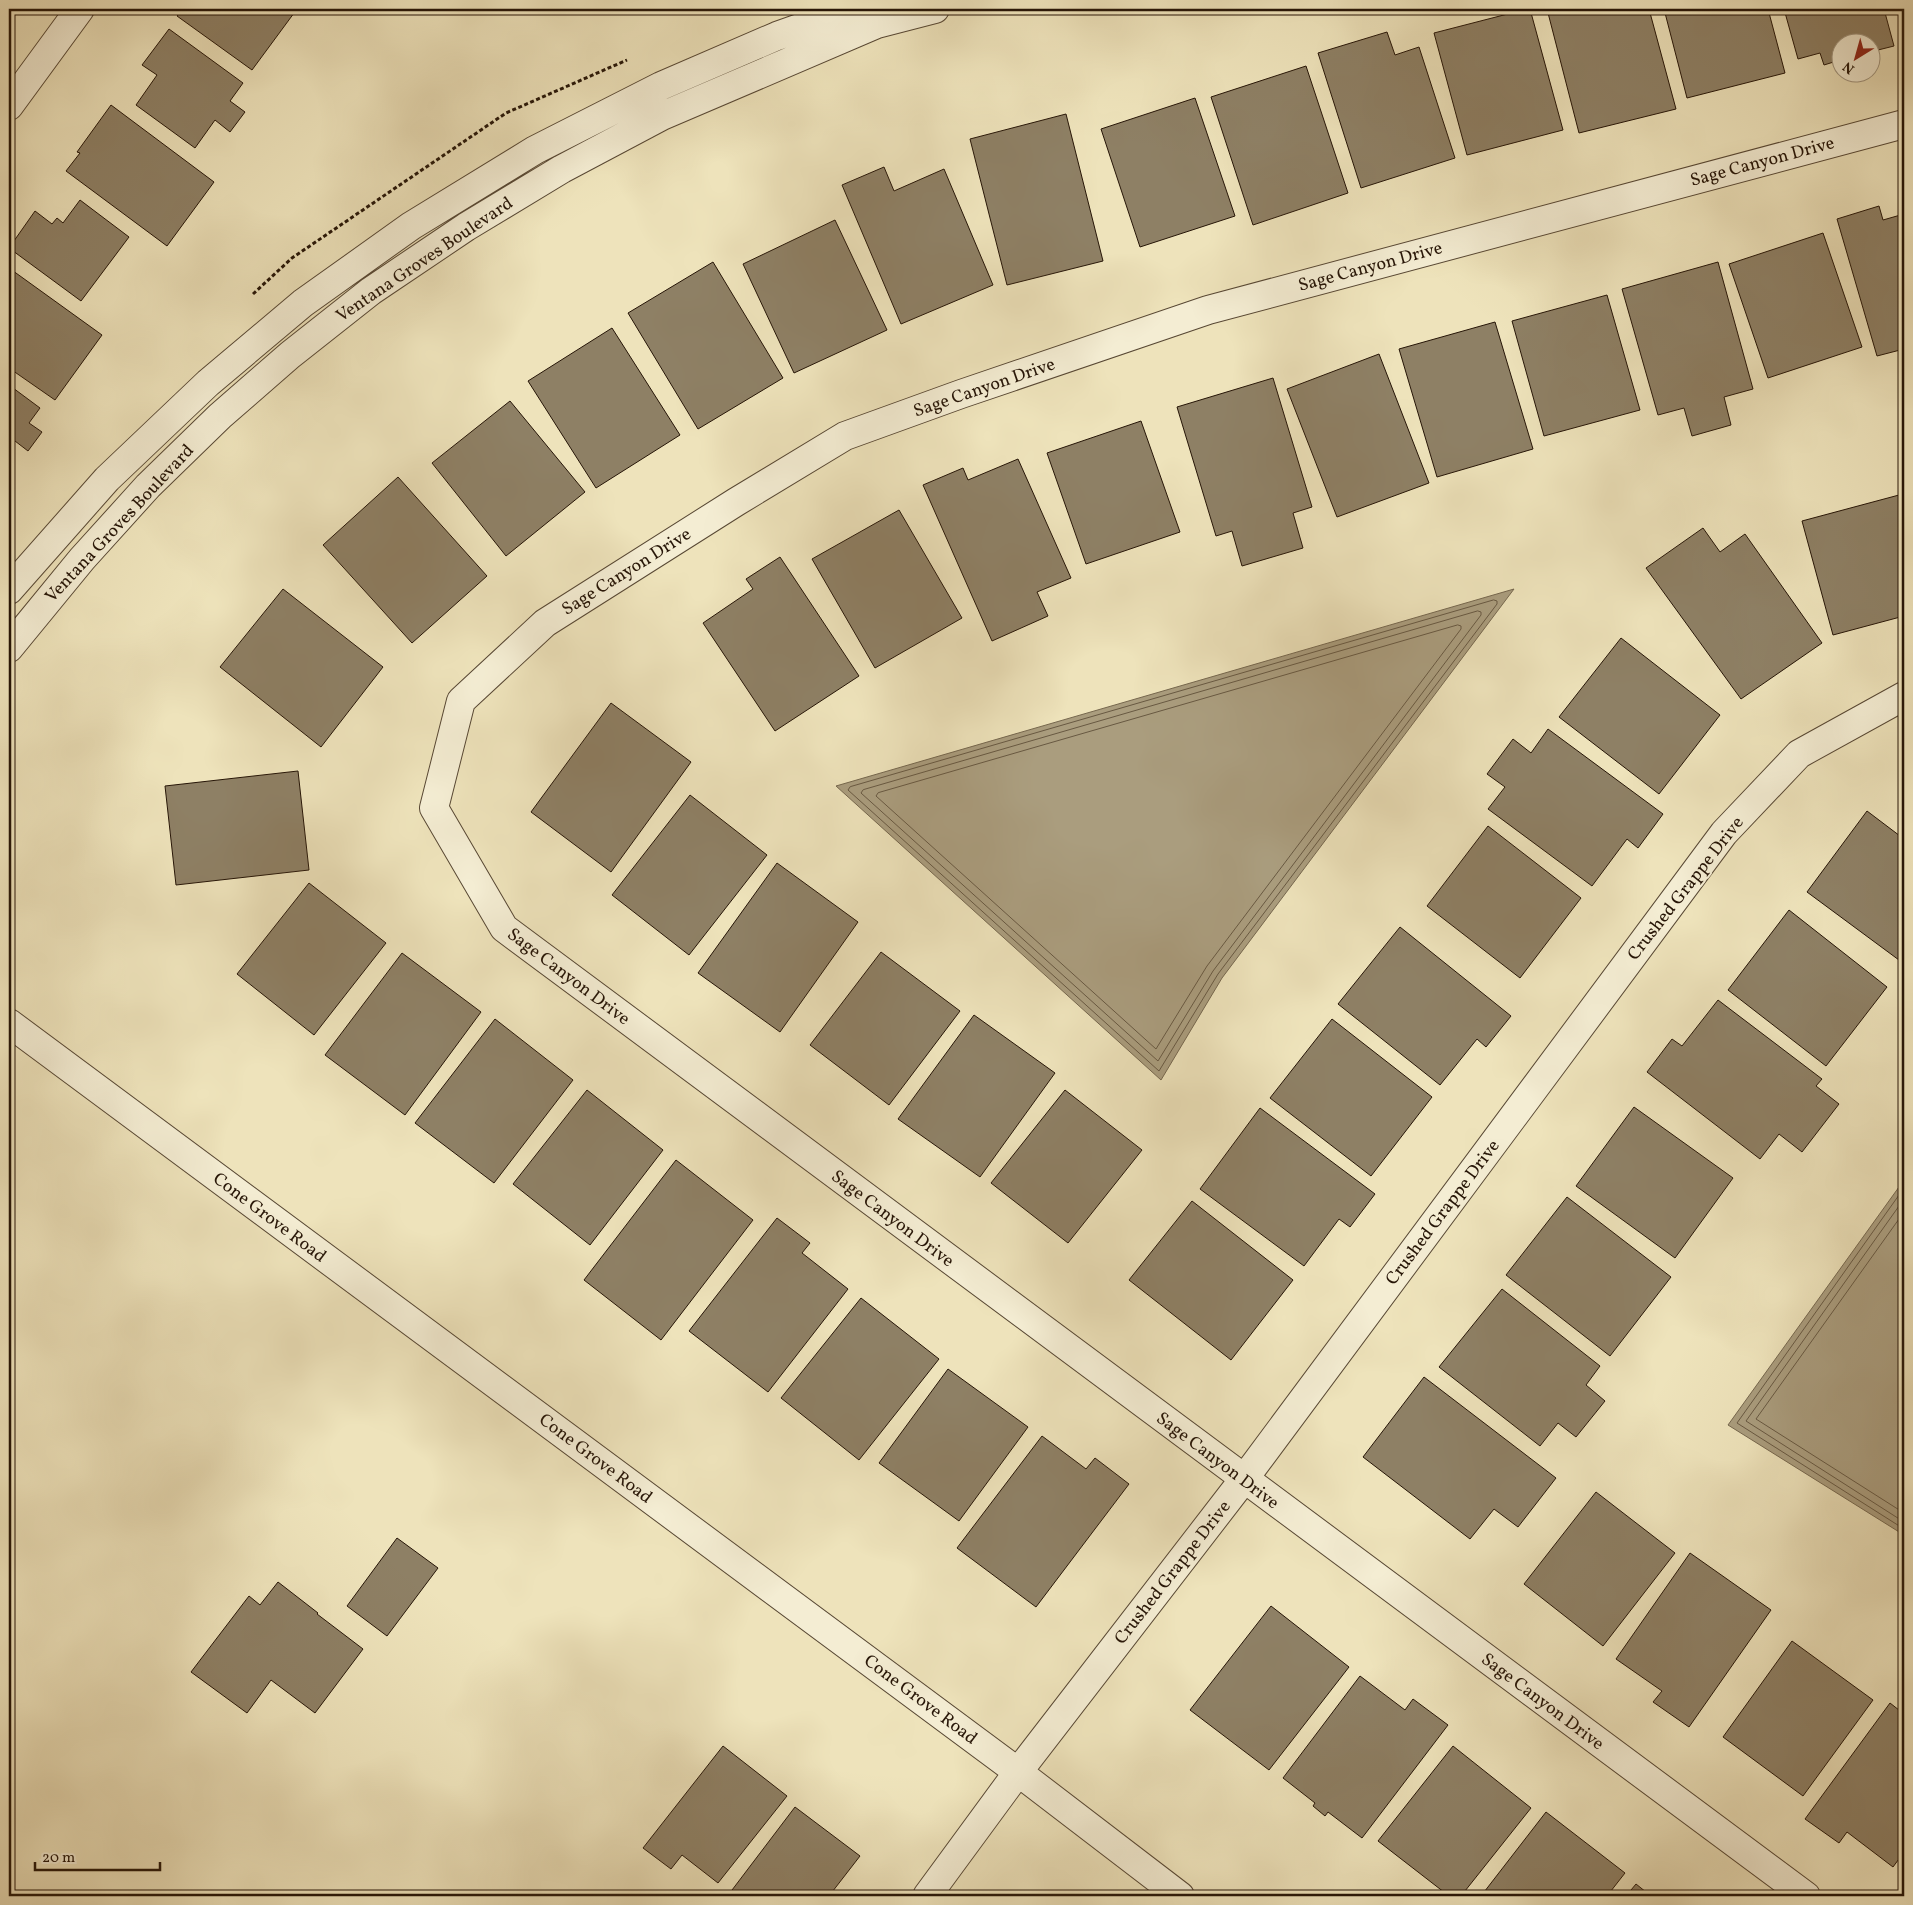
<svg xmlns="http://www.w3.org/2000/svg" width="1913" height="1905" viewBox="0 0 1913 1905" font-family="Vollkorn,serif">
  <rect width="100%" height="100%" fill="#eee3bb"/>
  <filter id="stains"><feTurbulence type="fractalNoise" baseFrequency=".004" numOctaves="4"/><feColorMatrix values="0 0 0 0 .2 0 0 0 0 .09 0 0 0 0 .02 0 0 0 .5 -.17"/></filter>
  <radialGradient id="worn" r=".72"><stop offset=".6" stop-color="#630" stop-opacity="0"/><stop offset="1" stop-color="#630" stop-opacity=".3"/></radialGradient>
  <!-- water -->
  <path fill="#aa9d7e" stroke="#75674e" d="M1514,589l-292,389 -61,102 -325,-294z
    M1904,1180v355l-176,-110z"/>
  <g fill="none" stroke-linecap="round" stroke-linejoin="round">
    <!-- shore -->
    <path stroke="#685942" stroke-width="1" d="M1494,600l3,1v3l-279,370 -59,97 -311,-281 2,-3z
      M1478,611l3,1v3l-268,356 -55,90 -297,-268 2,-3z
      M1458,625l3,1v3l-254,337 -51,83 -280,-253 2,-3z
      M1904,1188l-167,235 167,106
      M1904,1199l-158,222 158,101
      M1904,1212l-148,207 148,94"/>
  </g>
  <!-- building -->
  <path fill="#8e8065" stroke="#261507" d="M183,9h114l-45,61 -75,-54z
    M1527,9h3l33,121 -96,25 -33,-122z
    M1547,9h102l27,100 -97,24z
    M1664,9h104l17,64 -98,25z
    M1784,9h100l10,37 -24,6v-10h-30v18l-16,5 -4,-12 -22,6z
    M169,29l74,54 -13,18 15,11 -15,20 -15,-12 -20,28 -59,-43 21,-30 -15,-10z
    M1387,32l8,23 24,-8 36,111 -94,30 -43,-135z
    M1306,66l42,127 -95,32 -42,-128z
    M1195,98l40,118 -95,31 -39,-118z
    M111,105l103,77 -47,64 -101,-75 14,-18 -3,-1z
    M1066,114l37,147 -96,24 -37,-146z
    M884,167l10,24 50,-22 49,116 -92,39 -59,-139z
    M80,200l49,37 -48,64 -72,-53 26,-37 17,13 5,-6 6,5z
    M1879,206l4,14 21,-6v135l-27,7 -40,-137z
    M835,220l52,110 -93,43 -51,-109z
    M1823,233l39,114 -94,31 -39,-114z
    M713,262l70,116 -85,51 -70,-116z
    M1718,262l35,127 -29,8 7,28 -39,11 -8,-28 -26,7 -36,-126z
    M9,268l93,67 -47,65 -46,-32z
    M1607,295l33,115 -96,26 -32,-115z
    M1495,322l38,127 -96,28 -38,-128z
    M612,328l68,107 -84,53 -68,-107z
    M1379,354l50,129 -92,34 -50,-128z
    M1273,378l39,129 -19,6 10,35 -61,18 -10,-35 -16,5 -39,-129z
    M9,385l31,23 -11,15 13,9 -14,19 -13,-10 -6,9z
    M510,401l75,91 -79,64 -74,-93z
    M1141,421l39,111 -94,32 -39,-111z
    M1018,459l53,119 -34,14 11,24 -56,25 -69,-156 40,-17 5,12z
    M398,477l89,99 -75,67 -89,-98z
    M1899,495l5,20v101l-71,19 -31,-114z
    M899,510l63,108 -87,50 -63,-109z
    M1703,528l17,24 25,-18 77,109 -81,56 -95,-131z
    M780,557l79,119 -84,55 -72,-108 50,-34 -7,-10z
    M283,589l100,78 -62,80 -101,-80z
    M1621,638l99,77 -61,79 -100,-77z
    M611,703l80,59 -80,110 -80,-60z
    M1548,729l115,85 -25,34 -11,-9 -35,47 -104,-77 17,-22 -18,-13 26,-35 18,14z
    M298,771l11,99 -133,15 -11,-99z
    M690,795l77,60 -78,100 -77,-60z
    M1867,811l37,28 -1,124 -96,-71z
    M1488,826l93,72 -61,80 -93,-72z
    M777,863l81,59 -78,110 -82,-59z
    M309,883l77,60 -72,92 -77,-61z
    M1789,910l98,77 -61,79 -98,-76z
    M1400,927l111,89 -25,31 -9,-8 -37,46 -102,-81z
    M881,952l79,59 -71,94 -79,-60z
    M402,953l79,59 -76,103 -80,-60z
    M1718,1000l104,79 -6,7 23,18 -37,48 -23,-18 -19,25 -113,-87 25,-33 10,7z
    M974,1015l81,58 -75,104 -82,-58z
    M495,1019l78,61 -79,103 -79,-60z
    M1332,1019l100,78 -61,79 -101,-78z
    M587,1090l76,60 -73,95 -77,-61z
    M1065,1090l77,60 -74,93 -77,-60z
    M1634,1107l99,71 -58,80 -99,-72z
    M1260,1108l115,86 -25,33 -11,-8 -35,47 -104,-77z
    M676,1160l77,60 -92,120 -77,-60z
    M1567,1197l104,80 -61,79 -104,-81z
    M1192,1201l101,79 -62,80 -102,-80z
    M777,1218l33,25 -8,10 46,36 -80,103 -79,-61z
    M1502,1289l98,77 -14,19 19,16 -29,36 -18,-14 -18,23 -101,-79z
    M861,1298l78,61 -80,101 -78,-62z
    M948,1369l80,58 -69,94 -80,-58z
    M1424,1377l132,101 -38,49 -24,-18 -24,30 -107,-82z
    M1042,1436l44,33 9,-11 34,26 -93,123 -79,-59z
    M1596,1492l79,61 -72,93 -79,-62z
    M397,1538l41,30 -51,68 -40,-30z
    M1690,1553l81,57 -82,117 -36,-25 9,-11 -46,-32z
    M278,1582l40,31 -1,1 46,35 -48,64 -44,-33 -24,33 -56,-41 58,-76 11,9z
    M1271,1606l78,61 -80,103 -79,-60z
    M1792,1641l81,59 -70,96 -80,-59z
    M1360,1676l45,34 8,-11 35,26 -86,113 -34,-26 -3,4 -12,-10 2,-3 -32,-25z
    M1890,1703l14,11v138l-11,15 -46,-35 -8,11 -34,-24z
    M723,1746l64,50 -69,87 -36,-28 -11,14 -28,-21z
    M1453,1746l78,62 -70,88h-12l-71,-55z
    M795,1807l65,49 -31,40h-97l-3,-2z
    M1546,1812l79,61 -18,23h-126z
    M1636,1884l15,12h-25z"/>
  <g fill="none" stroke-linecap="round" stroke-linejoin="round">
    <defs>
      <path id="minor" d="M9,106l71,-97
        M9,590l98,-111 101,-96 95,-80 108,-77 124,-76 126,-64 116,-50 76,-27
        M9,648l73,-89 66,-73 72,-70 70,-61 81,-64 95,-64 96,-58 100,-53 215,-92 58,-15
        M9,1023l1009,749 162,124
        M927,1896l91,-124 226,-293 480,-646 75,-79 105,-58
        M1806,1896l-1302,-968 -70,-120 27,-107 84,-78 191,-121 109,-66 116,-42 247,-84 696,-186"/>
    </defs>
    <!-- minor casing -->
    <use href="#minor" stroke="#584834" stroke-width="30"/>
    <!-- path -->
    <path stroke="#261507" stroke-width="3" stroke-dasharray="4 2.5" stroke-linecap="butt" d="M253,294l39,-36 214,-145 121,-53"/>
    <!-- minor -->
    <use href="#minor" stroke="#f4edd3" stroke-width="28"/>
  </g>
  <g text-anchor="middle" stroke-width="4" stroke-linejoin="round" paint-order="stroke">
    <!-- street labels -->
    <g font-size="18" fill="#261507" stroke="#f4edd3">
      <text transform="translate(1762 161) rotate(-15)" y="6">Sage Canyon Drive</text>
      <text transform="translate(424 259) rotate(-34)" y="6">Ventana Groves Boulevard</text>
      <text transform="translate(1370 266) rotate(-15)" y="6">Sage Canyon Drive</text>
      <text transform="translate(984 387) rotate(-19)" y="6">Sage Canyon Drive</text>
      <text transform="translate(119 523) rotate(-47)" y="6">Ventana Groves Boulevard</text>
      <text transform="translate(626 571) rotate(-32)" y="6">Sage Canyon Drive</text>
      <text transform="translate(1685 888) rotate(-52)" y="6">Crushed Grappe Drive</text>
      <text transform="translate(569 976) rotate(37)" y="6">Sage Canyon Drive</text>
      <text transform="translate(1442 1212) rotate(-53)" y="6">Crushed Grappe Drive</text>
      <text transform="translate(270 1217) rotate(37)" y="6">Cone Grove Road</text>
      <text transform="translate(893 1218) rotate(37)" y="6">Sage Canyon Drive</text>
      <text transform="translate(596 1458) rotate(37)" y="6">Cone Grove Road</text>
      <text transform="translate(1218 1460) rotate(37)" y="6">Sage Canyon Drive</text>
      <text transform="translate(1172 1572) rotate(-52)" y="6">Crushed Grappe Drive</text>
      <text transform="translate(921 1699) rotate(37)" y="6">Cone Grove Road</text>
      <text transform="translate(1543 1701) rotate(37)" y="6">Sage Canyon Drive</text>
    </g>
  </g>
  <!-- margin -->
  <rect width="1913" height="1905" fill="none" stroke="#eee3bb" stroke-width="30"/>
  <rect x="10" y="10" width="1893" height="1885" fill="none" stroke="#261507" stroke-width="2.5"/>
  <rect x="15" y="15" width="1883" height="1875" fill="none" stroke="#261507"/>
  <!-- north arrow -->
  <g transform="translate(1856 58) rotate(217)"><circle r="24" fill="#f4edd3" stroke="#a29781"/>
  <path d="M0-4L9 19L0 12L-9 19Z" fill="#8f2418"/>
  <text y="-8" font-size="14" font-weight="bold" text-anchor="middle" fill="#261507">N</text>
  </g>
  <!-- scale -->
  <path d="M35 1862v8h125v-8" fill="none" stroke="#261507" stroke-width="2.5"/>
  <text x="42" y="1862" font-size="15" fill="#261507" stroke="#f4edd3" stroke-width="4" paint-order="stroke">20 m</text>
  <rect width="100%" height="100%" filter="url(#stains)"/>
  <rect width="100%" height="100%" fill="url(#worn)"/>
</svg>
